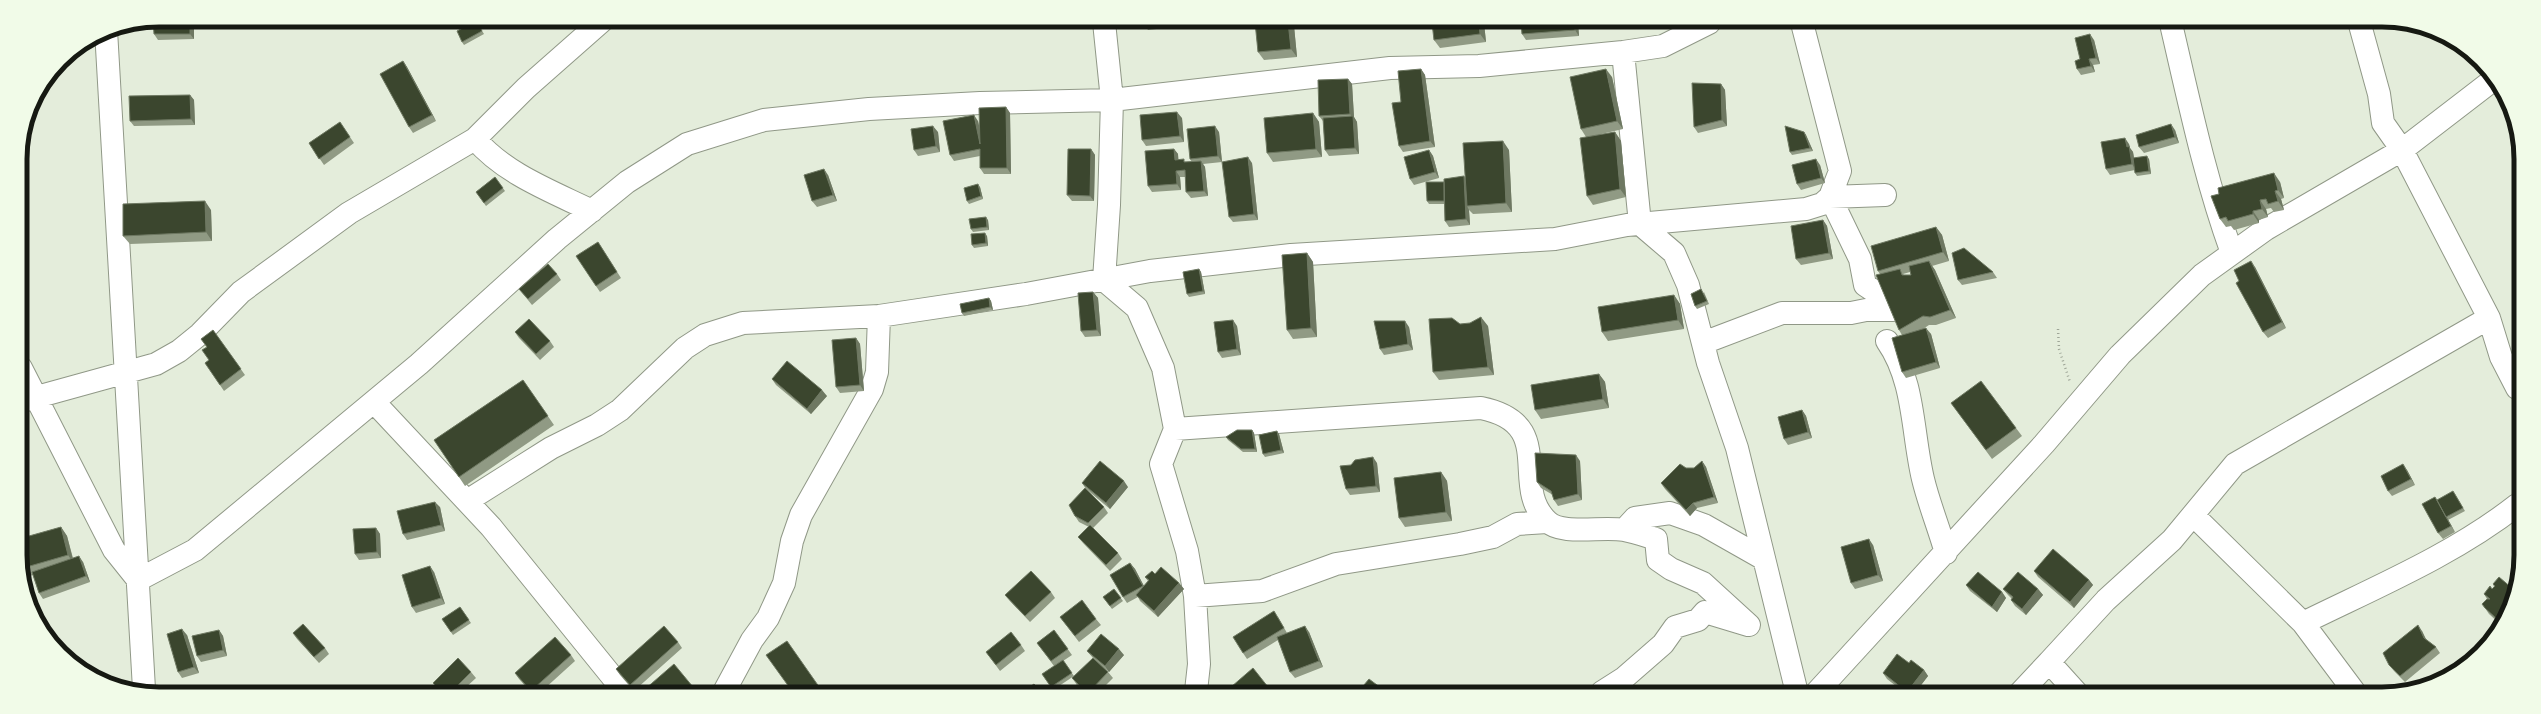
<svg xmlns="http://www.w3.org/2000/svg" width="2541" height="714" viewBox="0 0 2541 714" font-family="'PT Sans',sans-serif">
  <rect width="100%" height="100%" fill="#e4eddb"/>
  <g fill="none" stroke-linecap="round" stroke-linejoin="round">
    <defs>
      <path id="minor" d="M1104,22l8,78 -3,105 -5,75 33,28 26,60 12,61 -14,35 26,87 8,45 4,68 -3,27
        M2171,24c18,77 34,155 61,229
        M2360,25l19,69 4,29 19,27 87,168 12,39 16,31
        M106,30l38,659
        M1623,52l17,172 34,29 14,32 20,78 29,85 60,245
        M475,139c30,35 76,52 117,72
        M1877,293l-12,-8 -5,-26 -30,-62 55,-2
        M1887,341c28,40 25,92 36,138 6,25 16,49 23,74
        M1703,343l79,-30h69l15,-3h27
        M21,368l93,182 24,30 57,-30 224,-186 138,-125 70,-57 60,-38 77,-24 105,-11 111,-6 132,-3 278,-32 89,-2 144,-14 40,-6 46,-23
        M22,401l134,-37 23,-13 21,-17 41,-42 108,-79 126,-74 51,-51 76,-67
        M374,402l117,125 132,163
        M1175,429l306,-21c78,16 28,77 66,113 14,15 55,5 77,9 11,2 22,6 32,9l2,21 13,9 32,14 46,42
        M467,501l84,-53 46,-23 23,-15 65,-62 20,-13 38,-12 136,-7 147,-22 124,-23 141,-16 264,-16 72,-14 179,-16 16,-5 8,-7 10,-26 -38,-148
        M2193,515l110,108 53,71
        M1624,530l11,-12 35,-5 34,12 60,34
        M1195,596l67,-5 74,-27 124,-20 33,-7 24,-13 30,-2
        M2303,623c73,-36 150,-68 214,-118
        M725,690l27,-50 16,-22 16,-35 8,-42 9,-26 71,-126 5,-17 2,-56
        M1602,692l22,-14 39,-34 12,-17 23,-7 7,-8 43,13
        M1816,693l228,-249 76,-89 82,-80 64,-46 136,-79 91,-70
        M2020,693l29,-31
        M2077,693l-28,-31 57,-62 66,-60 63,-76 254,-146"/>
    </defs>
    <!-- minor casing -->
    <use href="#minor" stroke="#909887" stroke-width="24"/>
    <!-- path -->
    <path stroke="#9fa698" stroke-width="2.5" stroke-dasharray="1 3" stroke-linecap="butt" d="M2058,329l1,20 11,33"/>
    <!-- minor -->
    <use href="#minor" stroke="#fff" stroke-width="22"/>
  </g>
  <!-- wall -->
  <path fill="#909a84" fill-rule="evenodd" d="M159,20h35v19l-36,1 -4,-6z
    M483,21h14l1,1 -10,7z
    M985,22h34l-32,3z
    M1143,22h30l1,5 -26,3 -4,-6z
    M1255,22h44l-5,4 3,31 -33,3 -6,-8z
    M1361,22l22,1 -19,3z
    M1432,23h52l2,19 -46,6 -6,-8z
    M1521,23h57l1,13 -53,4 -4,-6z
    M478,24l6,10 -20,11 -2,-3z
    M2094,40l6,24 -7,1 2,7 -14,3 -4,-6 3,-10z
    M403,61l4,6 29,54 -23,12 -4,-6z
    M1421,69l4,6 10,72 -32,5 -4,-6 2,-44z
    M1612,77l11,52 -26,6 18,-3 6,9 5,56 -33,8 -6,-9 -1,-59 -5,-8z
    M1348,79l4,5 2,33 3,5 2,32 -30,2 -4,-6 -2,-29 -4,-5z
    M1721,84l4,6 2,36 -29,7 -4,-6z
    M190,95l4,5 1,25 -61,1 -4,-5z
    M1006,107l4,6 1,61h-27l-4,-6v-12l-26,5 -4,-6 28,-34 2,9z
    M1313,113l6,9 3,35 -49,5 -6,-9z
    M1182,118l2,24 -38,4 -4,-6z
    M340,122l14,21 -30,22 -15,-22z
    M2175,130l4,13 -35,10 -5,-6z
    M938,132l2,20 -22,4 -4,-6z
    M1219,132l3,30 -19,2 2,3 3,29 -17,2 -5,-6 -1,-15h-5l1,13 -29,2 -4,-6 26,-37 4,5v5l8,3h6l-2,-3z
    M1804,132l2,3 7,16 -21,4 -2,-3z
    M2129,144l1,4 3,4 1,6 15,1 2,15 -14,2 -2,-3v-3l-25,5 -4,-6z
    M1091,149l4,6 -1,46h-22l-5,-6z
    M1429,150l4,6 6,22 -25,7 -4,-6z
    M1509,150l3,62 -39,2 -4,-4 1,15 -21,2 -4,-6 -1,-17h-15l-2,-3 17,-19 21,-4z
    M1252,163l6,57 -25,2 -4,-5z
    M1820,165l5,18 -24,7 -4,-6z
    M828,175l9,26 -20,6 -5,-6z
    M495,177l10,14 -19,15 -10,-14z
    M2280,182l4,16 -3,1 3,11 -10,2 -3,-4 -5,1 2,8 -9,3v3l-25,7 -3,-4 -5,1 -6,-8z
    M980,187l3,12 -14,5 -2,-3z
    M211,210l1,31 -82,3 -7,-8z
    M988,220l1,10 -16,2 -2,-3z
    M1823,220l4,6 6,33 -32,6 -5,-6z
    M1936,227l6,8 7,26 -17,5 3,4 21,48 -20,7h-7l-6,4 8,5 9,34 -34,10 -4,-6v-37l-3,-5 -19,-56 -2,-3zM1910,272l1,3h-7l-1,-1z
    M987,236l1,10 -14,2 -2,-3z
    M598,242l23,36 -21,14 -4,-6z
    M1307,253l6,9 4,75 -24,2 -6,-9z
    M2255,267l31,61 -18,10 -5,-6 -24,-51z
    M1199,269l2,3 4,22 -16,3 -2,-3z
    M1993,272l4,6 -35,7 -4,-5z
    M557,274l4,6 -29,25 -13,-16z
    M1093,292l5,6 3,38 -16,1 -4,-6z
    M1704,292l5,12 -12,5 -2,-3z
    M1674,295l6,9 4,25 -76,12 -6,-9z
    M989,298l2,3 2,9 -29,6 -2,-3z
    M1460,324l28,2 6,49 -55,5 -6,-8z
    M1237,326l4,29 -19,3 -4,-6z
    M1409,327l4,23 -29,5 -4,-6z
    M213,330l32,45 -21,16 -19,-28 4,-3 -2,-13z
    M515,332l35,9 4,6 -14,13 -21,-22z
    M856,338l4,6 4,47 -24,2 -4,-6z
    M1599,374l6,8 4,26 -68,11 -6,-9z
    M772,379l55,17 -16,18 -35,-29z
    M523,380l31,45 -89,61 -31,-46z
    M1951,403l65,25 6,8 -30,23z
    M1802,410l4,6 6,22 -24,7 -4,-6z
    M1252,430l2,3 3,19h-14l-15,-12 -2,-3z
    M1279,434l5,19 -19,4 -2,-3z
    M1580,461l2,39 -24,6 -4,-6 -1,-5 -12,-7 -4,-6z
    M1702,461l4,6 12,36 -21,5 -7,8 -25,-27 -4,-6 25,-15h8z
    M1377,463l3,29 -30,3 -4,-6 5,-24z
    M2407,470l8,15 -23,11 -4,-5z
    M1441,472l6,9 5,40 -47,6 -6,-9z
    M1082,483l46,4 -18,22 -24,-20z
    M2455,494l10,17 -17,9 7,12 -12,7 -5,-6 -1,-33z
    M440,507l5,24 -38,9 -4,-6z
    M1104,507l4,6 -15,15 25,25 4,6 -12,12 -27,-28 -5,-6 11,-10 -10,-5 -4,-6z
    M61,527l6,9 6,22 10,4 7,20 -47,17 -4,-6 -6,-18 -10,3 -1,-40z
    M376,528l4,6 1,24 -22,2 -4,-6z
    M1873,545l10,36 -28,8 -4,-6z
    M1130,563l5,6 9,17 4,-5 -3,-4 10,-3 24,9 5,6 -26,28 -18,-16 -2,-4 -11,6 -4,-6z
    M2034,571l55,9 4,5 -19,23 -36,-31z
    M434,572l11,32 -29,9 -4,-6z
    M2493,584l20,5 3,3 -16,36 -2,-2 2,-2 -11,-10 -4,-6 2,-9 -3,-5 8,-5 2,-2z
    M1966,585l36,7 4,6 -9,14 -27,-21z
    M1114,589l9,12 -11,8 -9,-12z
    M2003,589h35l5,6 -17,20 -11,-9 -4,-6 1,-1 -4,-4z
    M1051,592l4,6 -25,24 -20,-21 -5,-6z
    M460,607l11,16 -18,12 -11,-16z
    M1060,617l36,2 5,6 -22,17z
    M1278,617l9,16 22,-1 14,35 -28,11 -5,-6 -12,-32 -31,19 -4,-6z
    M219,630l4,6 4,20 -26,6 -4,-6z
    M1054,630l18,25 -9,6 11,15 -21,14 -11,-16 12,-8 -17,-23z
    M2422,631l4,8 10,8 4,6 -35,29 -11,-11 -5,-6z
    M293,633l32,15 4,6 -10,9 -22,-24z
    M187,635l12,38 -17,5 -4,-6z
    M678,642l4,6 -47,42h-2l-13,-15 -4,-6z
    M1021,645l4,6 -25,20 -14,-19z
    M1087,651l37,4 -15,17 -10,-8 9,8 5,6 -13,13h-17l-5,-5 4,5h-15l10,-6 -5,-7 21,-20z
    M571,655l4,6 -32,29h-14l-10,-11 -4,-6z
    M1909,663l15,7 4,6 -13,17h-10l-18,-14 -4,-6z
    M471,672l5,6 -13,12h-25l-5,-7z
    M693,687l3,3h-52z"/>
  <!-- shaded-wall -->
  <path fill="#6e7862" d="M190,20h4v19l-4,-5z
    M1171,22h2l1,5z
    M1288,22h4l2,4 3,31 -6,-8z
    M1479,23h5l2,19 -6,-8z
    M1574,23h4l1,13 -4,-6z
    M2090,34l4,6 6,24 -4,-6z
    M2089,59l4,6 2,7 -4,-6z
    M403,61l4,6 29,54 -4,-6z
    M1421,69l4,6 10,72 -5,-6z
    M1606,69l6,8 11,52 -6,-8z
    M1348,79l4,5 2,33 3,5 2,32 -4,-6 -2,-29 -3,-5z
    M1721,84l4,6 2,36 -5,-6z
    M190,95l4,5 1,25 -4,-6z
    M1006,107l4,6 1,61 -4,-6z
    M1177,112l5,6 2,24 -4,-6z
    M1313,113l6,9 3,35 -6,-8z
    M974,115l4,6 6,29 -4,-6z
    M2171,124l4,6 4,13 -4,-6z
    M933,126l5,6 2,20 -4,-6z
    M1215,126l4,6 3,30 -4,-6z
    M1615,132l6,9 5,56 -6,-8z
    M1804,132l2,3 7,16 -3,-3z
    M2125,138l4,6 1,4 3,4 3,18 -4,-6 -5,-17z
    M1503,141l6,9 3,62 -6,-9z
    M1091,149l4,6 -1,46 -4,-5z
    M1174,149l4,5 1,11 -4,-5z
    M1429,150l4,6 6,22 -4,-6z
    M2147,156l2,3 2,15 -2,-3z
    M1248,157l4,6 6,57 -4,-6z
    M1816,159l4,6 5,18 -4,-5z
    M1201,161l4,6 3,29 -4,-5z
    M824,169l4,6 9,26 -4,-6z
    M1176,171l4,6 1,13 -4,-6z
    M2274,173l6,9 4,16 -6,-8z
    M1464,176l4,6 -1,24 2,4 1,15 -4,-6z
    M978,184l2,3 3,12 -2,-3z
    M2275,191l6,8 3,11 -6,-9z
    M2260,200l6,9 2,8 -6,-8z
    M205,201l6,9 1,31 -6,-9z
    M2253,211l6,9v3l-6,-9z
    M986,217l2,3 1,10 -2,-3z
    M1823,220l4,6 6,33 -4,-6z
    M1936,227l6,8 7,26 -6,-9z
    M985,233l2,3 1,10 -2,-3z
    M1307,253l6,9 4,75 -6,-9z
    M1929,261l6,9 21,48 -6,-8z
    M2251,261l4,6 31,61 -4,-6z
    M1199,269l2,3 4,22 -2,-3z
    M1093,292l5,6 3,38 -4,-6z
    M1674,295l6,9 4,25 -6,-9z
    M989,298l2,3 2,9 -3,-3z
    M1481,317l7,9 6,49 -6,-8z
    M1233,320l4,6 4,29 -4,-6z
    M1405,321l4,6 4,23 -5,-6z
    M1926,328l5,6 9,34 -4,-6z
    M856,338l4,6 4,47 -4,-6z
    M1599,374l6,8 4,26 -6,-9z
    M822,390l5,6 -16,18 -4,-5z
    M1802,410l4,6 6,22 -4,-6z
    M1252,430l2,3 3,19 -2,-3z
    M1277,431l2,3 5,19 -3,-3z
    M1576,455l4,6 2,39 -4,-6z
    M1373,457l4,6 3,29 -4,-6z
    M1702,461l4,6 12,36 -4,-6z
    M2403,464l4,6 8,15 -4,-6z
    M1441,472l6,9 5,40 -6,-9z
    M1124,481l4,6 -18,22 -4,-6z
    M2435,497l4,6 16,29 -4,-6z
    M435,502l5,5 5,24 -4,-6z
    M1693,503l4,5 -7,8 -4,-6z
    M61,527l6,9 7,28 -6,-9z
    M376,528l4,6 1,24 -4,-6z
    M1869,539l4,6 10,36 -5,-6z
    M79,556l4,6 7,20 -4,-6z
    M1130,563l5,6 12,23 -4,-6z
    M430,566l4,6 11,32 -4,-6z
    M2089,580l4,5 -19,23 -4,-6z
    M1179,583l5,6 -26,28 -4,-6z
    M2038,589l5,6 -17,20 -4,-6z
    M2513,589l3,3 -2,4 -3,-4z
    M2002,592l4,6 -9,14 -5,-5z
    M2418,625l4,6 6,13 -4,-6z
    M1305,626l4,6 14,35 -4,-6z
    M182,629l5,6 12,38 -5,-6z
    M219,630l4,6 4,20 -4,-6z
    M1119,649l5,6 -15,17 -4,-6z
    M1924,670l4,6 -13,17h-7l-1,-1z
    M1381,688l2,4h-5z"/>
  <!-- building -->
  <path fill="#3b462e" stroke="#6e7862" d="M159,20h31v14h-36l-1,-13z
    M476,21l6,10 -20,11 -5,-11z
    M483,21h10l-7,5z
    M1143,22h17l-16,2z
    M1255,22h33l3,27 -33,3z
    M1432,23h47l1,11 -46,6z
    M1521,23h53l1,7 -53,4z
    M2090,34l6,24 -7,1 2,7 -14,3 -2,-8 5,-2 -5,-21z
    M403,61l29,54 -23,12 -29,-53z
    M1421,69l9,72 -31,5 -7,-43 9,-1 -3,-31z
    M1606,69l11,52 -36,8 -11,-52z
    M1348,79l2,35 -31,2 -1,-36z
    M1692,83l29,1 1,36 -28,7z
    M190,95l1,24 -61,2 -1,-25z
    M1006,107l1,61h-27v-19l-30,6 -7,-34 31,-6 6,29 -1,-36z
    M1177,112l3,24 -38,4 -2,-25z
    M1313,113l3,36 -49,4 -3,-35z
    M1353,116l2,32 -30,2 -2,-32z
    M340,122l10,15 -31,22 -10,-16z
    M2171,124l4,13 -36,10 -3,-12z
    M933,126l3,20 -22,4 -3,-21z
    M1215,126l3,30 -28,3 -3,-30z
    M1785,126l19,6 6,16 -20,4z
    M1615,132l5,57 -33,7 -7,-58z
    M2125,138l2,9 2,-1 3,18 -26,5 -5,-27z
    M1503,141l3,62 -39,3 -4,-63z
    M1068,149h23l-1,47 -23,-1z
    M1174,149l1,11 9,-1v3l17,-1 3,30 -18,1 -1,-22 -9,1 1,13 -29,2 -3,-35z
    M1429,150l6,22 -25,7 -6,-22z
    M2147,156l2,15 -14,2 -2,-15z
    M1248,157l6,57 -25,3 -7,-55z
    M1816,159l5,19 -24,6 -5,-19z
    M824,169l9,26 -21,6 -8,-26z
    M2274,173l4,17 -3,1 3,10 -10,3 -2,-5 -6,1 2,9 -9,2v3l-25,7 -2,-4 -6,2 -9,-23 8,-2 -1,-6z
    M1464,176l2,43 -21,2 -1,-42z
    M495,177l8,11 -19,15 -8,-11z
    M1426,182h18v19h-17z
    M978,184l3,12 -14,5 -3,-13z
    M205,201l1,31 -83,4v-32z
    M986,217l1,10 -16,2 -2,-10z
    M1823,220l6,33 -33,6 -5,-33z
    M1936,227l7,25 -65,19 -7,-25z
    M985,233l1,10 -14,2 -1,-11z
    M598,242l19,30 -21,14 -20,-30z
    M1964,248l29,24 -35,8 -6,-27z
    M1307,253l4,75 -24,2 -5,-75z
    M1929,261l21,49 -20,7 -7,-1 -24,14 -23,-55 24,-6 2,6h9l-2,-9z
    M2251,261l31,61 -19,10 -27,-49 3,-2 -5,-11z
    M548,264l9,10 -29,25 -9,-10z
    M1199,269l4,22 -16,3 -4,-22z
    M1701,289l6,12 -12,5 -4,-12z
    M1093,292l4,38 -16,1 -3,-38z
    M1674,295l4,25 -76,12 -4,-25z
    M989,298l1,9 -28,6 -2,-9z
    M1481,317l7,50 -55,5 -4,-53 23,-1 8,6 10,-1z
    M529,319l21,22 -14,13 -21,-22z
    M1233,320l4,29 -19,3 -4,-30z
    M1374,321h31l3,23 -28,5z
    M1926,328l10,34 -34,10 -10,-34z
    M213,330l28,39 -21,16 -15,-22 4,-3 -7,-10 5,-3 -6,-8z
    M856,338l4,47 -24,2 -4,-47z
    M787,361l35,29 -15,19 -35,-30z
    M1599,374l4,25 -68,11 -4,-25z
    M523,380l25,36 -89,61 -25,-37z
    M1981,381l35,47 -30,22 -35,-47z
    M1802,410l6,22 -24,7 -6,-22z
    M1237,430h15l3,19h-14l-15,-12z
    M1277,431l4,19 -18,4 -4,-19z
    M1535,453l41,2 2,39 -24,6 -3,-9 -14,-9z
    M1373,457l3,29 -30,3 -6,-23 11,-1 4,-5z
    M1100,461l24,20 -18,22 -24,-20z
    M1702,461l12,36 -21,6 -7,7 -25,-27 19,-19 6,4h8z
    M2403,464l8,15 -23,12 -7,-15z
    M1441,472l5,40 -47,6 -5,-40z
    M1085,488l19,19 -16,16 -13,-7 -6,-11z
    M2453,491l10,17 -17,9 -9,-17z
    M2435,497l16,29 -13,7 -16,-29z
    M435,502l6,23 -38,9 -6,-23z
    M1090,525l28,28 -12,12 -28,-28z
    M61,527l7,28 -45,13 -1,-30z
    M376,528l1,24 -22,2 -2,-25z
    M1869,539l9,36 -27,8 -10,-36z
    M2053,549l36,31 -19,22 -36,-31z
    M79,556l7,20 -47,17 -7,-21z
    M1130,563l13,23 -20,11 -13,-22z
    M430,566l11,32 -29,9 -10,-32z
    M1161,567l18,16 -25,28 -18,-16 13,-15 -4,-3 7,-6 3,3z
    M1031,571l20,21 -26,24 -20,-21z
    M1978,572l24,20 -10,15 -26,-22z
    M2018,572l20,17 -16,20 -11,-9 2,-3 -10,-8z
    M2499,577l14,12 -2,3 4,3 -6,12 -4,3 2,1 -1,3 -8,6 -13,-12 -3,-4 5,-5h3l-6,-5 6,-8 2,3 3,-3 -2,-2z
    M1114,589l7,9 -11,8 -7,-9z
    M1082,600l14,19 -21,17 -15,-19z
    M460,607l9,13 -18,12 -9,-13z
    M1274,611l10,17 -41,25 -10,-16z
    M2502,622l-2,5 -2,-1z
    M303,624l22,24 -11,9 -21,-24z
    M2418,625l6,13 12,9 -36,29 -11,-11 -6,-12z
    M664,626l14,16 -48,43 -14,-16z
    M1305,626l14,35 -29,11 -13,-35z
    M182,629l12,38 -16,5 -11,-38z
    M219,630l4,20 -26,6 -5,-20z
    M1054,630l14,19 -17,12 -14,-18z
    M1011,632l10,13 -25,20 -10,-13z
    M1101,634l18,15 -14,17 -18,-15z
    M555,637l16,18 -39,35h-2l-15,-17z
    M787,641l35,50h-30l-26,-36z
    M1897,654l12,9 2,-3 13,10 -17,22 -24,-19z
    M458,658l13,14 -18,18h-13l-7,-7z
    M1093,658l15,14 -18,19h-5l-13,-13z
    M1063,660l9,13 -21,14 -9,-13z
    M674,664l19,23 -4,3h-45z
    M1253,668l19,24 -37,-1 -4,-4z
    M1369,679l12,9 -3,4h-20z
    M1034,684l6,7h-16z
    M1077,685l4,6h-14z
    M1921,686l8,7h-13z"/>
  <!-- crop -->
  <path d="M0 0H2541V714H0ZM159 27H2382A132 132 0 0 1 2514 159V555A132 132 0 0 1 2382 687H159A132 132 0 0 1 27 555V159A132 132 0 0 1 159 27Z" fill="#f1fbe8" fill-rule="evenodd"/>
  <path fill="none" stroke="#161912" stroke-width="5" d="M159 27H2382A132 132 0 0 1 2514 159V555A132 132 0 0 1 2382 687H159A132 132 0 0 1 27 555V159A132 132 0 0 1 159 27Z"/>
</svg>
